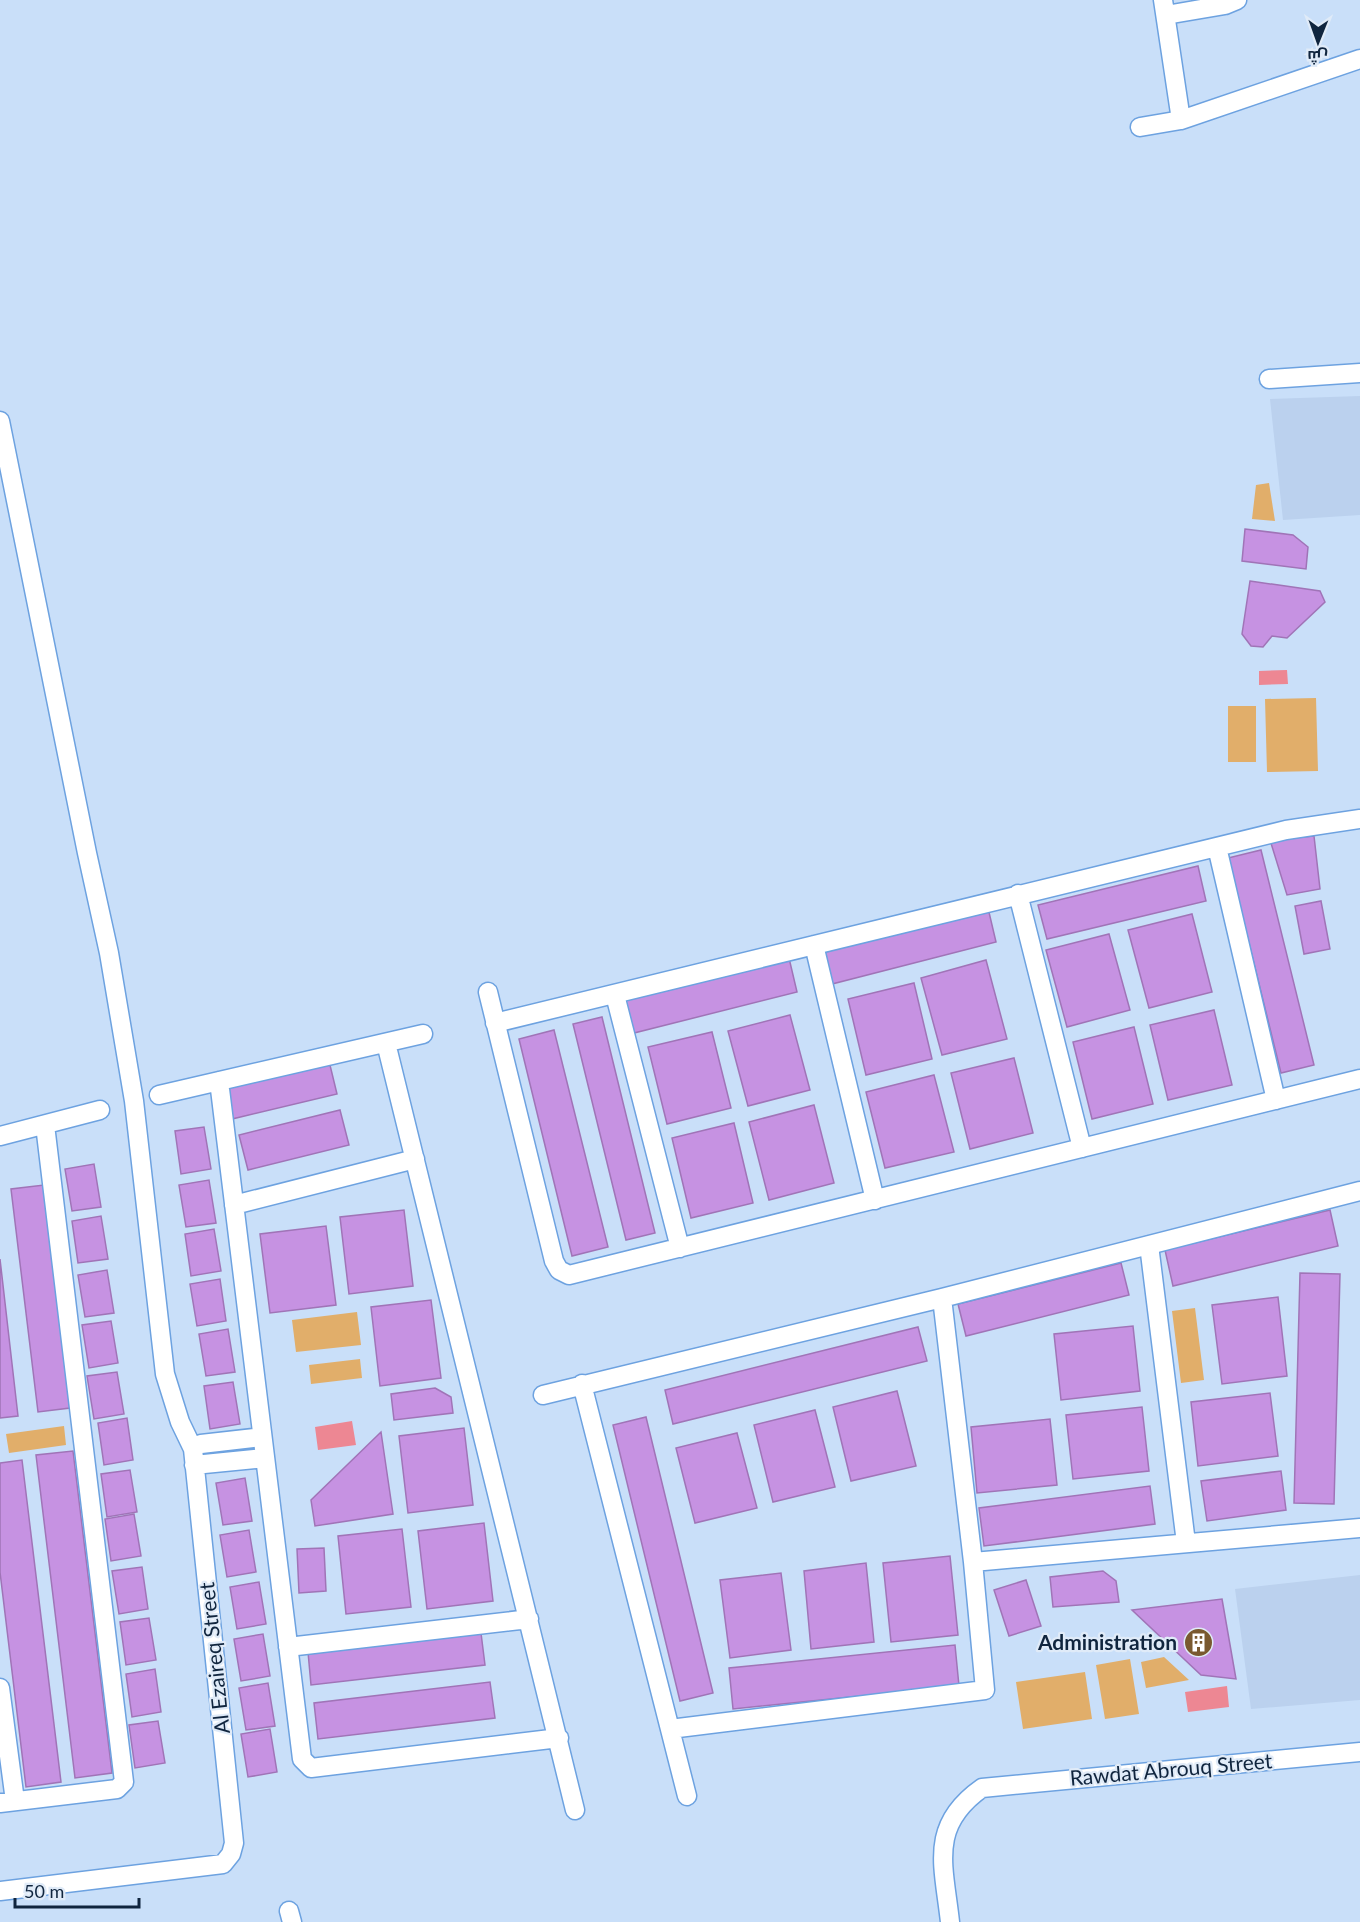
<svg xmlns="http://www.w3.org/2000/svg" width="1360" height="1922" viewBox="0 0 1360 1922" font-family="Lato,Cairo,sans-serif">
  <rect width="100%" height="100%" fill="#c9dff9"/>
  <!-- built -->
  <path fill="#bbd1ee" d="M1360,396v119l-77,5 -13,-121z
    M1360,1575v125l-109,9 -16,-120z"/>
  <!-- green -->
  <path fill="#e1ae6a" d="M1269,483l6,38 -23,-2 4,-34z
    M1316,698l2,73 -51,1 -2,-73z
    M1228,706h28v56h-28z
    M1195,1308l9,72 -23,3 -9,-72z
    M357,1312l4,33 -65,7 -4,-32z
    M360,1359l2,19 -51,6 -2,-19z
    M64,1426l2,19 -57,8 -3,-19z
    M1164,1657l25,23 -43,8 -5,-26z
    M1130,1659l9,55 -34,5 -9,-54z
    M1085,1672l7,47 -69,10 -7,-47z"/>
  <!-- water -->
  <path fill="#ed8793" d="M1287,670l1,14 -29,1v-14z
    M352,1421l4,24 -38,5 -3,-23z
    M1227,1686l2,21 -41,5 -3,-20z"/>
  <!-- building -->
  <path fill="#c692e2" stroke="#a074b7" stroke-width="1.5" d="M1245,529l48,6 15,12 -2,22 -64,-8z
    M1250,581l70,10 5,11 -38,36 -15,-2 -9,11 -12,-1 -9,-12z
    M1314,836l6,53 -33,6 -17,-55z
    M1261,850l53,215 -33,8 -53,-215z
    M1198,866l8,35 -159,38 -9,-34z
    M1321,901l9,48 -26,5 -9,-48z
    M988,908l8,34 -164,42 -9,-34z
    M1192,914l20,78 -63,16 -21,-78z
    M1109,934l21,76 -63,17 -21,-77z
    M789,958l8,34 -163,41 -9,-34z
    M986,960l21,79 -65,16 -21,-77z
    M914,983l18,76 -66,16 -18,-76z
    M1214,1010l18,75 -64,15 -18,-75z
    M790,1015l20,75 -62,16 -20,-75z
    M602,1017l53,216 -29,7 -53,-216z
    M1134,1027l19,77 -61,15 -19,-77z
    M554,1030l54,217 -36,9 -53,-217z
    M712,1032l19,76 -64,16 -19,-77z
    M1014,1058l19,75 -63,16 -19,-76z
    M329,1061l8,33 -105,25 -8,-32z
    M934,1075l20,77 -69,16 -19,-76z
    M814,1105l20,78 -65,17 -20,-78z
    M340,1110l9,35 -101,25 -9,-35z
    M734,1123l19,80 -62,15 -19,-80z
    M204,1127l7,42 -30,5 -6,-43z
    M94,1164l7,43 -29,4 -7,-42z
    M209,1180l7,43 -30,4 -7,-42z
    M44,1185l26,223 -32,4 -27,-223z
    M404,1210l9,76 -64,8 -9,-77z
    M1330,1210l8,36 -165,40 -8,-36z
    M101,1216l7,43 -30,4 -6,-42z
    M326,1226l10,79 -66,8 -10,-79z
    M214,1229l7,42 -30,5 -6,-42z
    M0,1259l18,157 -18,2z
    M1121,1263l8,32 -163,41 -8,-32z
    M107,1270l7,43 -29,4 -7,-42z
    M1300,1273l40,1 -6,230 -40,-1z
    M220,1279l6,42 -29,5 -7,-42z
    M1278,1297l9,79 -65,8 -10,-79z
    M431,1300l10,78 -61,8 -9,-79z
    M111,1321l7,42 -29,5 -7,-43z
    M1133,1326l7,65 -79,9 -7,-66z
    M918,1327l9,34 -254,63 -8,-34z
    M228,1329l7,43 -29,4 -7,-42z
    M117,1372l7,42 -30,5 -7,-43z
    M233,1382l7,42 -30,5 -6,-43z
    M435,1388l16,9 2,16 -59,7 -3,-26z
    M897,1391l19,75 -65,15 -18,-74z
    M1270,1393l8,63 -80,10 -7,-64z
    M1142,1407l7,64 -76,8 -7,-64z
    M815,1410l20,77 -62,15 -19,-77z
    M646,1417l67,276 -33,8 -67,-276z
    M127,1418l6,42 -29,5 -6,-42z
    M1050,1419l7,66 -80,8 -6,-66z
    M464,1428l9,77 -65,8 -9,-77z
    M381,1432l12,82 -78,12 -4,-26z
    M737,1433l20,75 -62,15 -19,-75z
    M73,1451l39,322 -37,5 -39,-323z
    M22,1460l39,322 -35,5 -26,-215v-109z
    M130,1470l7,42 -30,5 -6,-43z
    M1281,1471l5,39 -79,11 -6,-40z
    M245,1478l7,43 -29,4 -7,-42z
    M1150,1486l5,38 -171,22 -5,-38z
    M134,1514l7,42 -30,5 -6,-42z
    M484,1523l9,78 -66,8 -9,-78z
    M402,1529l9,78 -65,7 -8,-78z
    M249,1530l7,42 -29,5 -7,-42z
    M324,1548l2,43 -27,2 -2,-44z
    M950,1556l8,79 -67,7 -8,-79z
    M866,1563l8,79 -63,7 -7,-78z
    M142,1567l6,42 -29,5 -7,-43z
    M1103,1571l13,10 3,21 -66,5 -3,-30z
    M781,1573l10,77 -61,8 -10,-78z
    M1026,1580l15,46 -32,10 -15,-46z
    M259,1582l7,42 -29,5 -7,-42z
    M1222,1599l14,80 -35,-4 -69,-65z
    M149,1618l7,42 -30,5 -6,-43z
    M481,1633l4,32 -174,20 -3,-33z
    M263,1634l7,42 -29,5 -7,-42z
    M955,1645l4,41 -226,23 -4,-41z
    M155,1669l6,43 -29,5 -6,-43z
    M490,1682l5,36 -177,21 -4,-36z
    M268,1683l7,43 -29,4 -7,-42z
    M158,1721l7,42 -30,5 -6,-43z
    M270,1729l7,43 -29,5 -7,-43z"/>
  <g fill="none" stroke-linecap="round" stroke-linejoin="round">
    <defs>
      <path id="minor" d="M1163,0l18,120
        M1166,15l59,-10 12,-5
        M1140,127l41,-7 179,-61
        M1269,379l91,-6
        M0,421l87,432 22,100 25,148 31,273 15,48 13,27 41,394 -3,11 -8,10 -223,27
        M1217,847l59,253
        M1018,894l64,254
        M814,945l61,255
        M488,992l66,269 5,9 10,5 791,-196
        M615,995l65,253
        M495,1023l791,-193 74,-11
        M386,1043l189,767
        M219,1081l83,678 9,9 248,-30
        M159,1095l264,-61
        M0,1136l100,-26
        M234,1205l181,-46
        M1149,1245l37,298
        M582,1384l105,412
        M543,1395l399,-97 418,-107
        M193,1449l2,-3 6,-2 61,-7
        M194,1465l71,-7
        M973,1562l387,-34
        M288,1647l241,-28
        M0,1688l15,113
        M670,1729l315,-39 -12,-128 -31,-264
        M0,1803l117,-14 7,-7 -79,-657
        M289,1911l3,11
        M950,1922c-6,-56 -22,-96 32,-134l378,-36"/>
    </defs>
    <!-- minor casing -->
    <use href="#minor" stroke="#6da2e0" stroke-width="21"/>
    <!-- minor -->
    <use href="#minor" stroke="#fff" stroke-width="18"/>
  </g>
  <!-- icons -->
  <defs>
    <symbol id="building-disc" viewBox="-11 -11 22 22"><circle r="9.5" fill="#79592f" stroke="#e0ebf8"/><path d="M-4-6H4V6H1V3H-1V6H-4ZM-2.5-4.3h1.7v1.8h-1.7ZM.8-4.3h1.7v1.8H.8ZM-2.5-1h1.7V.8h-1.7ZM.8-1h1.7V.8H.8Z" fill="#fff"/></symbol>
  </defs>
  <g fill-rule="evenodd">
    <use href="#building-disc" x="1182" y="1626" width="33" height="33"/>
  </g>
  <g text-anchor="middle" stroke-width="4.5" stroke-linejoin="round" paint-order="stroke">
    <!-- poi labels -->
    <g font-size="21" font-weight="bold" fill="#10253e" stroke="#e0ebf8" text-anchor="end">
      <text x="1177" y="1650">Administration</text>
    </g>
    <!-- street labels -->
    <g font-size="21" fill="#10253e" stroke="#e0ebf8">
      <text transform="translate(215 1658) rotate(-96)" y="7">Al Ezaireq Street</text>
      <text transform="translate(1171 1770) rotate(-5)" y="7">Rawdat Abrouq Street</text>
    </g>
  </g>
  <!-- north arrow -->
  <g transform="translate(1318 42) rotate(181)" stroke="#e0ebf8" stroke-width="4.5" paint-order="stroke">
  <path d="M0-4.5L10 22L0 15L-10 22Z" fill="#10253e"/>
  <text y="-9" font-size="16" font-weight="bold" text-anchor="middle" fill="#10253e">ش</text>
  </g>
  <!-- scale -->
  <path d="M15 1898v9h124v-9" fill="none" stroke="#10253e" stroke-width="3"/>
  <text x="24" y="1898" font-size="18" fill="#10253e" stroke="#e0ebf8" stroke-width="4.5" paint-order="stroke">50 m</text>
</svg>
